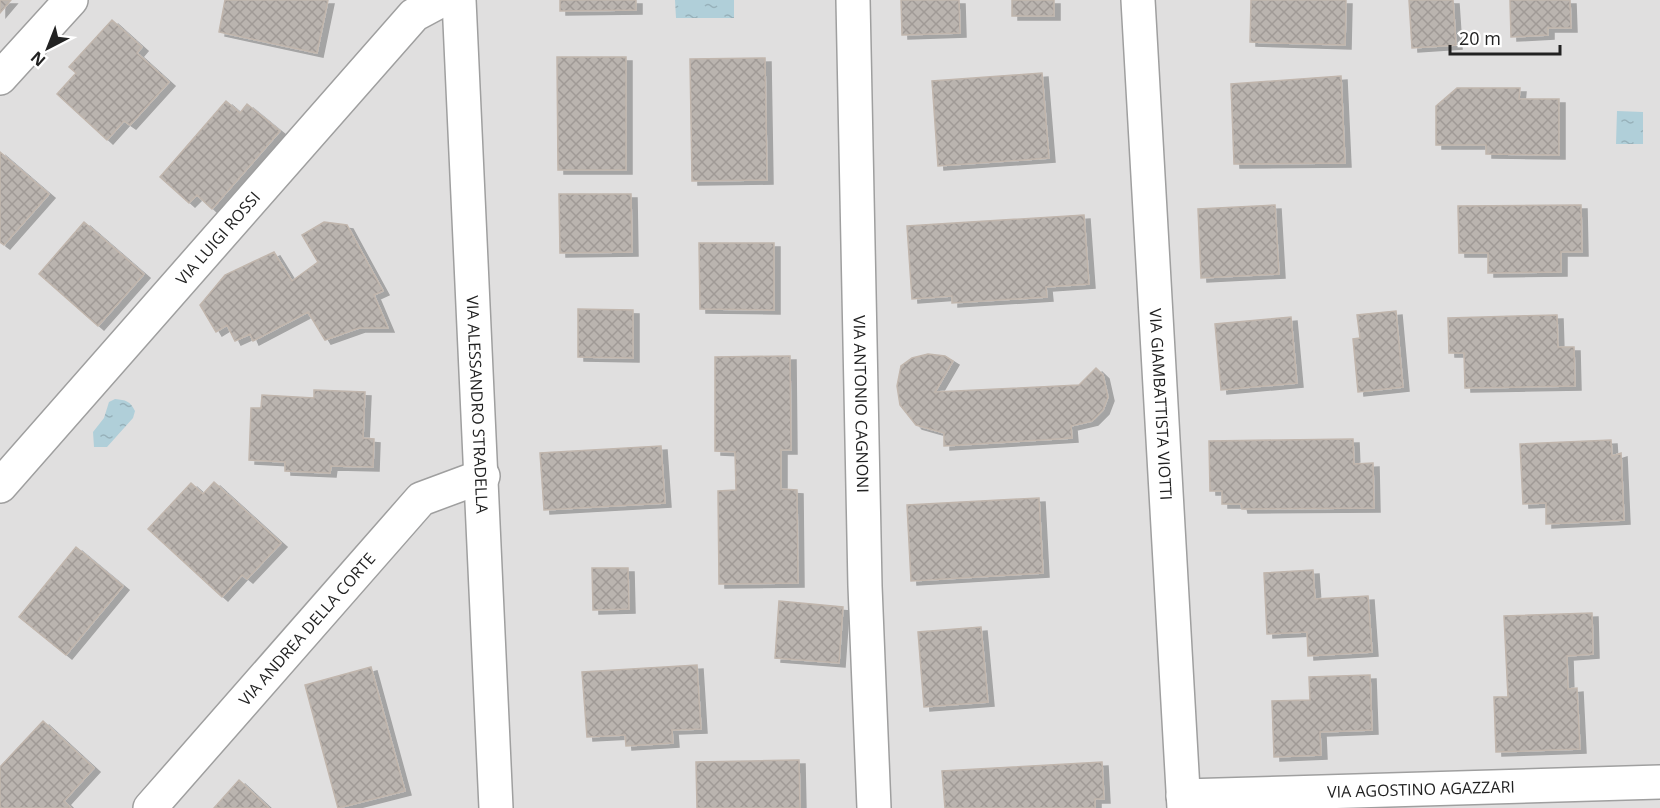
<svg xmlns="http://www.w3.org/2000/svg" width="1660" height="808" viewBox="0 0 1660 808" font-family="'Open Sans',sans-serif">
  <defs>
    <pattern id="water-ripples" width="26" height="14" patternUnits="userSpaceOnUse" patternTransform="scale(1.5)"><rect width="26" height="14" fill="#b0cfd9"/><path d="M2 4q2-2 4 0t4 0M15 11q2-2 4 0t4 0" fill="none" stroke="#97b1ba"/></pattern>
    <pattern id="building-cross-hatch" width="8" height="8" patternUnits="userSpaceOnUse" patternTransform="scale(1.5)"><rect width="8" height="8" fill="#bab4af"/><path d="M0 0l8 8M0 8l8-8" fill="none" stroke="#a09a96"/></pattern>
    <filter id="shadow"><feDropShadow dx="6" dy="4" stdDeviation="0" flood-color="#0004"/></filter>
  </defs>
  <rect width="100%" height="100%" fill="#f1eeea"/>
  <!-- residential -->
  <path fill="#e0dfdf" d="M0,0h1660v808h-1660z"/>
  <!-- water -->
  <path fill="url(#water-ripples)" d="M675,0h59v18h-58z
    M1617,111l26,1v32h-27z
    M115,399c11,1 15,2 20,12l-2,7 -26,29h-13l-1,-15 11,-14 5,-16z"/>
  <!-- building -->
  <path fill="url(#building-cross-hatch)" stroke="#c1b6ad" stroke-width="1.5" filter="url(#shadow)" d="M0,0h11l-11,13z
    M225,0h103l-11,53 -98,-21z
    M560,0h76v10l-76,1z
    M901,0h58l1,33 -58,2z
    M1012,0h42v16h-42z
    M1251,0h95l-1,45 -95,-3z
    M1409,0h44l3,45 -44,3z
    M1510,0h60l1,28h-23v7l-37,2z
    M112,20l30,27 -5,6 32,29 -39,43 -6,-4 -17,19 -50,-46 19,-21 -7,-6z
    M557,57h69v113h-68z
    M765,58l2,122 -75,1 -2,-122z
    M1042,73l7,85 -111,8 -6,-85z
    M1341,76l4,87 -111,1 -3,-80z
    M1457,88h63l-1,11h40v56l-73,-1v-9h-50v-39z
    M226,101l14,12 7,-9 33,27 -68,78 -15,-14 -8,8 -29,-26z
    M0,152l49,42 -45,51 -4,-3z
    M559,194h72l1,58 -72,1z
    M1275,205l4,69 -78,4 -3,-69z
    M1581,205l1,47h-21v20l-73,1v-20h-29l-1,-47z
    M1084,215l5,69 -43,3 1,10 -95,6v-7l-40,3 -5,-73z
    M84,222l60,52 -46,52 -59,-52z
    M324,222l23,3 36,66 -9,4 14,33h-29l-34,12 -17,-28 -55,29 -3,-7 -15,7 -8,-16 -11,7 -16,-27 25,-30 49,-23 18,29 26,-19 -16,-27z
    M699,243h75v67l-74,-1z
    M578,309l55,1v48l-55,-1z
    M1396,311l7,76 -45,5 -5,-53 7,-1 -3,-23z
    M1557,315l1,32h16l1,39 -110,2 -1,-35h-15l-1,-35z
    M1291,317l6,66 -76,7 -6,-66z
    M928,354l17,2 8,5 -18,31 144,-7 17,-17 7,7 5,22 -5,13 -11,11 -21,5 1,12 -128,8v-13l-28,-8 -16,-20 -3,-19 4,-20 11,-8z
    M790,356l1,94h-10v39l16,1 1,93 -79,1 -1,-93 18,-1 -1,-38 -20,-1v-94z
    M314,390l51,2 -2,46 11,1 -1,28 -42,-1 -1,7 -45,-2v-9l-36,-2 2,-52h10l1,-13 52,3z
    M1353,439l1,25 19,-1 1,45 -132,1 -1,-5h-19v-13h-12l-1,-50z
    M1611,440l1,16 9,-3 3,67 -78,4v-21l-23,1 -3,-60z
    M661,446l4,57 -121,7 -4,-57z
    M214,482l67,61 -34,36 -5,-4 -20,22 -74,-68 43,-46 12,11z
    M1039,498l4,75 -132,8 -4,-76z
    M76,547l47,39 -57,69 -47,-38z
    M592,568h36l1,41 -36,1z
    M1313,570l2,29 53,-3 4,56 -64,4 -1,-24 -40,2 -3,-61z
    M779,601l64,6 -4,56 -64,-5z
    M1592,613l1,41 -26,2 1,33 9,-1 3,61 -84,3 -2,-55h14l-4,-81z
    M981,627l7,75 -64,5 -6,-75z
    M697,665l4,64 -29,1 1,13 -47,3 -1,-11 -38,2 -5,-65z
    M371,667l34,124 -67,17 -33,-123z
    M1370,675l2,55 -52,2 1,23 -47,2 -2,-56 38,-1 -1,-23z
    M43,721l51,47 -30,33 7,7h-71v-41z
    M799,760l1,48h-103l-1,-46z
    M1102,762l2,37h-9v9h-150l-3,-37z
    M239,780l30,28h-55z"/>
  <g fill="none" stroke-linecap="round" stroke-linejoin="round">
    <defs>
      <g id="minor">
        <path id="s1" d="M459,0l37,808"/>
        <path id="s2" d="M853,0l12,586 9,222"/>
        <path id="s3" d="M1138,0l46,808"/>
        <path d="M0,78l71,-78"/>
        <path id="s4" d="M0,486l414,-471 28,-15"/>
        <path id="s5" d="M1183,796l477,-14"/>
        <path id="s6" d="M150,808l271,-309 62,-23"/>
      </g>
    </defs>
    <!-- minor casing -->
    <use href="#minor" stroke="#9f9f9f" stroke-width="36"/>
    <!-- minor -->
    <use href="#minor" stroke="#fff" stroke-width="33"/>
  </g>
  <g text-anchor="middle" stroke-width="4.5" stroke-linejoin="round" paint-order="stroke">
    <!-- street labels -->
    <g font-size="16" fill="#222" stroke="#fff">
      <text dy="6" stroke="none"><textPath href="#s4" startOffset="330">VIA LUIGI ROSSI</textPath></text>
      <text dy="6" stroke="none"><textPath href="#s1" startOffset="405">VIA ALESSANDRO STRADELLA</textPath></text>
      <text dy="6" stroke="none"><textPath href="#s2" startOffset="404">VIA ANTONIO CAGNONI</textPath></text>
      <text dy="6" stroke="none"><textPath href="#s3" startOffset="405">VIA GIAMBATTISTA VIOTTI</textPath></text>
      <text dy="6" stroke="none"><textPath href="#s6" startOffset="238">VIA ANDREA DELLA CORTE</textPath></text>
      <text dy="6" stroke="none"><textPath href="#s5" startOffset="238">VIA AGOSTINO AGAZZARI</textPath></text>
    </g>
  </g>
  <!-- north arrow -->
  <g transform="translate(48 48) rotate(222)" stroke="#ffffff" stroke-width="4.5" paint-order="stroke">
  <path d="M0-4.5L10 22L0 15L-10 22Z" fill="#222222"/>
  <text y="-9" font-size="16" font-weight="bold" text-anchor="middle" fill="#222222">N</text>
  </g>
  <!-- scale -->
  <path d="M1450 45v9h110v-9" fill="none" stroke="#222222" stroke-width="3"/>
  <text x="1459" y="45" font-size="18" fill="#222222" stroke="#ffffff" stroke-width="4.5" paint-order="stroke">20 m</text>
</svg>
